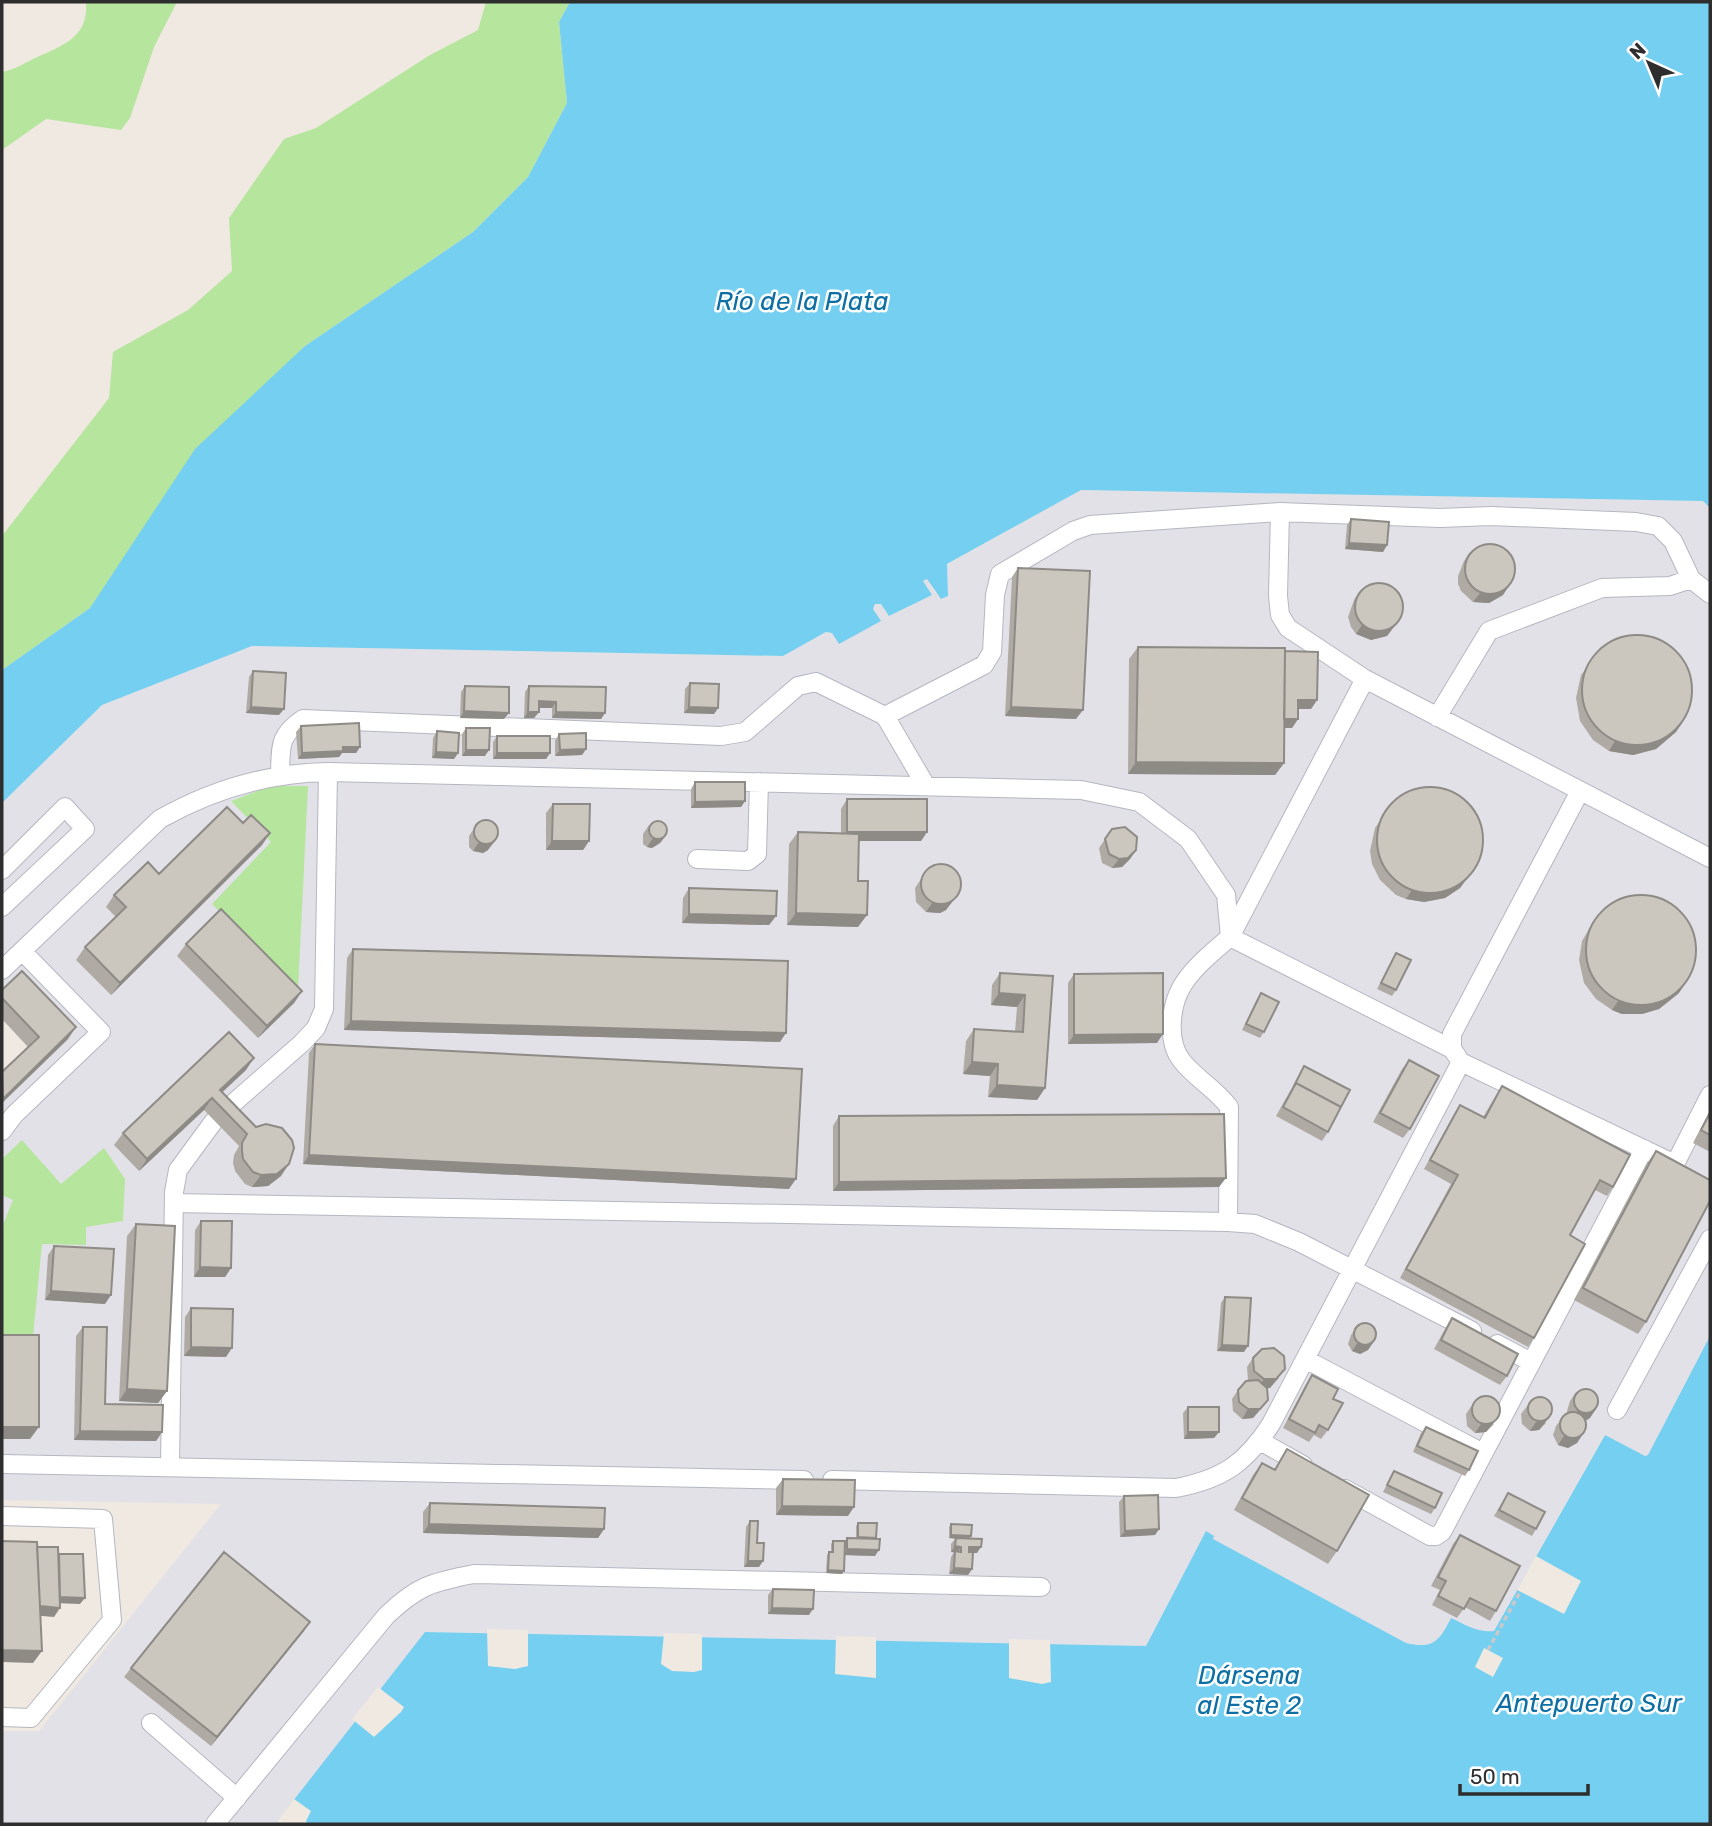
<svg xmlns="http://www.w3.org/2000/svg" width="1712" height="1826" viewBox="0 0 1712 1826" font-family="Rubik,sans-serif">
  <rect width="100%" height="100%" fill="#efe9e1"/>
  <!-- industrial -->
  <path fill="#e3e1e8" d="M1081,490l622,11 7,7v828l-62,119 -3,2 -41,-22 -110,196 -9,1 -10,-2 -23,-11 -16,23 -13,4 -17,-3 -193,-104 -67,107 -720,-14 -151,192h-273v-93h37l182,-227 -219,-4v-424l28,-27 -28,-30v-216l100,-98 150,-59 531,10 44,-24 5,1 7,10 41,-22 -7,-12 2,-5h6l9,12 41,-21 -8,-14 4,-2 9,15 11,-29z"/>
  <!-- green -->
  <path fill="#b6e59e" d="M86,2h91l-23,45 -24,71 -9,12 -75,-11 -44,31v-78c12,-2 21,-8 31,-13 28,-13 56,-21 53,-57z
    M486,2h84l-11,20 8,81 -39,74 -55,55 -168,114 -167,193 -48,69 -88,62v-134l107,-138 4,-46 75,-42 44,-39 -3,-53 55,-79 32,-11 114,-73 48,-25z
    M270,786h38l-10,205 -86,-87 59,-62 -40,-41z
    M22,1140l39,44 43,-36 21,31 -2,42 -37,6v18l-44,-1 -9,93h-31v-110l11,-27 -11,-5v-36z"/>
  <!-- water -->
  <path fill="#75cff0" d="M570,2h1140v506l-7,-7 -622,-11 -134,74 1,32 -7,3 -14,-20 -4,2 9,14 -43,21 -8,-12h-6l-2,5 8,12 -42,23 -7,-11 -6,-1 -43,24 -531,-10 -150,59 -100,98v-133l88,-62 105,-159 110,-103 168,-114 55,-55 39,-74 -8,-81z
    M1710,1336v488h-1435l150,-192 721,14 60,-115 8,5 -1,3 193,104c27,6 33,-1 45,-25 15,7 27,15 43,13l111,-196 40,21 3,-1z"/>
  <!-- pier -->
  <path fill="#efe9e1" d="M1536,1556l45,25 -17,33 -47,-24z
    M487,1629l41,1v36l-13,3 -27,-3z
    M664,1633l38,1v36l-8,2 -22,-1 -11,-7z
    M836,1636l40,1v41l-41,-4z
    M1009,1639l41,1 1,42 -9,2 -33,-6z
    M1484,1648l19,10 -10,19 -18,-10z
    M378,1687l26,20 -3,5 -27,25 -22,-18z
    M294,1799l17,12 -5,10 2,3h-33z"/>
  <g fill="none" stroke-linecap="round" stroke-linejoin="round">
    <defs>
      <path id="minor" d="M1280,512l-2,84 2,19 8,13 77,51 345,179
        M885,716l41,70
        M1437,717l52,-86 113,-43 68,-2 21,-7
        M280,774c1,-27 -2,-38 23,-55l418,17 24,-4 53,-46 18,-4 69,34 99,-51 8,-13 3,-57 5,-21 73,-43 17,-6 190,-13 160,6 51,-2 145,6 22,4 15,15 18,38 19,15
        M697,859l51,2 9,-7 2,-72
        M2,870l63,-63 20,22 -83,78
        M2,970l158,-151c53,-30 107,-46 168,-47l753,18 58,12 49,37 38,56 4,42 222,112
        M1457,1056l-5,-7v-15l128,-243
        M222,1113l80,-70 14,-15 8,-19 4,-237
        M2,1131l12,-16 87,-83 -79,-81
        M174,1203l1054,19 27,2 44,18 173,89
        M1228,1222l1,-115c-13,-18 -34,-29 -47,-46 -15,-18 -12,-53 -1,-73 11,-20 32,-36 49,-51l135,-258
        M1497,1344l34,18
        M1305,1359l178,94
        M1617,1410l93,-171
        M1260,1441l43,24
        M2,1464l802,16
        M170,1466l4,-274 4,-22 36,-49
        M832,1480l344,8c47,-9 70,-25 95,-64l190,-362 214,102 35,-69
        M1345,1489l85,47h6l6,-4 202,-383
        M2,1516l101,3 9,101 -81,98 -29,-1
        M151,1723l86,75
        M215,1824l171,-208c31,-30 46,-34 88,-42l567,13"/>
    </defs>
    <!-- minor casing -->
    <use href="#minor" stroke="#b4b7c1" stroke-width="20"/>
    <!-- path -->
    <path stroke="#c9c9c9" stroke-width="3.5" stroke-dasharray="5 3.5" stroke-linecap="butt" d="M1488,1650l32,-58"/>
    <!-- minor -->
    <use href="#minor" stroke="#fff" stroke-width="18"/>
  </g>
  <!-- wall -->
  <path fill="#afaba4" d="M1351,519l36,26 -4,7 -38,-3 2,-24z
    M1470,552l33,43 -14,8 -16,-1 -12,-11 -3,-7v-8l6,-15z
    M1018,568l58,151 -71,-3 7,-139z
    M1360,591l39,29 -12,16 -16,4 -15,-6 -5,-7 -3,-10 6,-17z
    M1138,647l147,4 32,49 -6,9h-13v10l-6,9h-8v35l-9,12 -147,-1 1,-115z
    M1588,666l94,57 -6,9 -20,17 -23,6 -24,-4 -16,-11 -13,-19 -4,-23 5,-23z
    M253,671l26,44 -33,-2 3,-36z
    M690,683l28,25 -4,6 -30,-1 1,-24z
    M465,686l39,33 -44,-1 1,-26z
    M529,686l76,27 -4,6 -49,-1v-10h-13v4l-5,6h-10l1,-26z
    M301,726l59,21 -4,6h-14l-3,4 -41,2 -2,-27z
    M466,728l19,28h-23v-22z
    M437,731l21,22 -4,6 -22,-1 1,-20z
    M559,734l27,15 -4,6 -27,1v-15z
    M497,736l53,17 -4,6h-53v-17z
    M695,782l50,19 -4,6 -50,1v-19z
    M847,799l80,33 -6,9h-62l-1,86 -71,-2 2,-81 9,-12 43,1v-24z
    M1393,802l81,67 -14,19 -15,10 -21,4 -18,-3 -10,-4 -16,-15 -8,-16 -2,-13 5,-23z
    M553,804l36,37 -6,9h-37v-37z
    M243,823l27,10 -8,12 -151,150 -35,-35 9,-13 31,-30 -10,-10 8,-12 45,-21z
    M649,825l18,9 -7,9 -8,5 -5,-1 -4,-3v-10z
    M475,827l13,23 -5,3 -10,-2 -4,-4v-11z
    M1112,829l24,21 -6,9 -8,8 -10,1 -10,-5 -3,-15z
    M929,867l17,43 -6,3 -14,-1 -10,-10 -1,-14z
    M689,888l87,28 -7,9 -87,-2 1,-25z
    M1593,922l86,71 -20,16 -17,5h-20l-10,-4 -16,-11 -12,-16 -5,-23 3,-19z
    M186,944l116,47 -8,12 -36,35 -81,-82z
    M353,949l427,93 -436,-12 3,-72z
    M1396,953v37l-4,6 -15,-7z
    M1000,973l53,3 -8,112 -8,12 -49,-3 2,-21 -27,-2 3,-33 8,-12 41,3 2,-25 -26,-2 1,-20z
    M1074,974l83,69 -89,1v-61z
    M2,990l66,49 -66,64v-31l26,-25 -26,-28z
    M1261,993l3,39 -4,6 -18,-8 15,-31z
    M315,1044l474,145 -486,-25 6,-111z
    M1409,1060l1,69 -7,9 -30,-16 29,-53z
    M1304,1066l24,66 -6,9 -46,-25z
    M246,1070l-24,22 34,35 25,49 -13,10 -16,1 -7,-3 -10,-13 -2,-8 1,-8 5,-9 -35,-36 -65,61 -25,-26 9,-12z
    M1502,1086l111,101 -6,9 -12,-6 -25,45 -36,103 -6,9 -128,-69 51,-94 -27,-15 30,-55 6,-9 23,12 13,-22z
    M1710,1110v42l-17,-9z
    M839,1116l380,71 -386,4v-65z
    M1656,1151l-10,171 -8,12 -64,-34 73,-137z
    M201,1221l30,47 -6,9h-31l1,-47z
    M136,1224l31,167 -9,12 -39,-2 8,-165z
    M54,1246l51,58 -60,-4 3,-45z
    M1225,1297l19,55 -27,-1 4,-48z
    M191,1308l35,49 -42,-1 1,-39z
    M1452,1318l55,58 -7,9 -66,-36 12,-22z
    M1357,1326l17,15 -6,9 -8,4 -8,-3 -4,-7 3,-9z
    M83,1327l22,77 57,28 -6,9 -82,-1 2,-104z
    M1253,1358l26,20 -9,10h-3l-6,21 -8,9 -11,1 -9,-8 -1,-12 6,-9 10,-9 -1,-14z
    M1312,1375l21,24 -5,31 -7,9 -7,-4 -5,7 -26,-14 23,-44z
    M1576,1392l14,26 -5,3 -8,22 -9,5 -10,-3 -5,-10 3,-9 7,-9 5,-3 -1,-3 3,-10z
    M1472,1405l22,19 -8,8 -11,1 -8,-7 -1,-12z
    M1528,1405l18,18 -7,7 -9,1 -8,-7 -1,-10z
    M1188,1407l31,25 -5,6 -30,1 -1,-26z
    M1426,1427l43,43 -4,6 -52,-24 8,-19z
    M1287,1449l50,102 -9,13 -94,-54 19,-35 9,-12 12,7z
    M1394,1471l41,37 -4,6 -48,-22z
    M783,1479l65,37 -72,-1v-27z
    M1508,1493l28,36 -4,7 -38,-20z
    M1124,1496l35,33 -4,6 -35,2 -1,-35z
    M430,1503l174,26 -6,9 -175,-5v-21z
    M750,1521l13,40 -4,6h-15l2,-40z
    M858,1523l18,16 -1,17 -30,-1 -3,19 -16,-1 1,-18 2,-3h2v-8l2,-3h12l2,-3h9v-12z
    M951,1524l18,15 8,14h-4l-1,16 -4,6 -19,-1 2,-17 3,-5h-3v-8l4,-5 -6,-1v-11z
    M1460,1535l36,76 -6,10 -25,-14 -8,11 -25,-13 8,-15 -9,-4 22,-42z
    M773,1589l36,26 -41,-1v-19z
    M304,1631l-93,115 -87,-69 7,-9z"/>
  <!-- shaded-wall -->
  <path fill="#8e8b86" d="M1349,543l38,2 -4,7 -38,-3z
    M1509,586l-6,9 -14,8 -16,-1 7,-9z
    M1399,620l-12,16 -16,4 -15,-6 6,-9z
    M1298,700h19l-6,9h-19z
    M539,701l17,1 -4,6h-18z
    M251,707l33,2 -5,6 -33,-2z
    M689,707l29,1 -4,6 -30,-1z
    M1011,707l72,3 -7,9 -71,-3z
    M464,711l45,2 -5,6 -44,-1z
    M528,712h11l-5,6h-10z
    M556,712l49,1 -4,6 -49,-1z
    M1282,719h16l-6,9h-16z
    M1682,723l-6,9 -20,17 -23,6 -24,-4 6,-10z
    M343,747h17l-4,6h-14l-3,4 -41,2 4,-6z
    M586,749l-4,6 -27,1 5,-6z
    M466,750h23l-4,6h-23z
    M436,752l22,1 -4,6 -22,-1z
    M497,753h53l-4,6h-53z
    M1136,762l148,1 -9,12 -147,-1z
    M745,801l-4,6 -50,1 4,-6z
    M847,832h80l-6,9h-80z
    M270,833l-8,12 -151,150 9,-12z
    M667,834l-7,9 -8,5 -5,-1 6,-9z
    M495,841l-7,9 -5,3 -10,-2 6,-9z
    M552,841h37l-6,9h-37z
    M1136,850l-6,9 -8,8 -10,1 7,-9z
    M1474,869l-14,19 -15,10 -21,4 -18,-3 6,-9z
    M953,901l-7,9 -6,3 -14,-1 6,-9z
    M796,913l71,2 -9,12 -71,-2z
    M689,914l87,2 -7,9 -87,-2z
    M1685,984l-6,9 -20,16 -17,5h-20l-10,-4 6,-9z
    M302,991l-8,12 -36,35 9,-12z
    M999,993l26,2 -8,12 -26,-2z
    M351,1021l435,12 -6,9 -436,-12z
    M76,1027l-8,12 -66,64 1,-4z
    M1163,1034l-6,9 -89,1 6,-9z
    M254,1058l-8,12 -32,30 6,-10z
    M972,1062l26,2 -8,12 -27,-2z
    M997,1085l48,3 -8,12 -49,-3z
    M212,1098l-8,12 -65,61 8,-12z
    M309,1155l487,24 -7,10 -486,-25z
    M289,1164l-8,12 -13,10 -16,1 9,-12z
    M1226,1178l-7,9 -386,4 6,-9z
    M200,1267l31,1 -6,9h-31z
    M51,1291l60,4 -6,9 -60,-4z
    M1374,1341l-6,9 -8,4 -8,-3 6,-9z
    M1222,1345l26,1 -4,6 -27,-1z
    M191,1347l41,1 -6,9 -42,-1z
    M1285,1369l-15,19 -13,1 7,-10z
    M127,1389l40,2 -9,12 -39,-2z
    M1268,1400l-15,18 -11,1 6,-10z
    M1596,1409l-6,9 -9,5 -10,-3 7,-10z
    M1552,1414l-13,16 -9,1 6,-9z
    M1500,1415l-14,17 -11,1 6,-9z
    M2,1427h37l-9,12h-28z
    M80,1431l82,1 -6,9 -82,-1z
    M1188,1432h31l-5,6 -30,1z
    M1583,1434l-6,9 -9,5 -10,-3 6,-9z
    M782,1506l72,1 -6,9 -72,-1z
    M429,1524l175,5 -6,9 -175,-5z
    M1159,1529l-4,6 -35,2 5,-6z
    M951,1535l20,1 -2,3 -20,-1z
    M955,1546l6,1 -4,6 -6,-1z
    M969,1547h12l-4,6h-12z
    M847,1549l32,1 -4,6 -32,-1z
    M748,1561h15l-4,6h-15z
    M954,1568l18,1 -4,6 -19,-1z
    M828,1570l16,1 -2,3 -16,-1z
    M58,1597l27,1 -5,6 -26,-1z
    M38,1606l22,2 -6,9 -23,-2z
    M772,1608l41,1 -4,6 -41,-1z
    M310,1622l-6,9 -93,115 6,-9z
    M2,1650l40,1 -9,12 -31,-1z"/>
  <!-- building -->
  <path fill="#cbc7bf" stroke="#8e8b86" stroke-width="2" d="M1351,519l38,3 -2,23 -38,-2z
    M1465 569a25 25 0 1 1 50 0a25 25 0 1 1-50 0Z
    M1018,568l72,3 -7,139 -72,-3z
    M1355 607a24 24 0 1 1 48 0a24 24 0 1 1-48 0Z
    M1582 690a55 55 0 1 1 110 0a55 55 0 1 1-110 0Z
    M1138,647l147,1 -1,115 -148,-1z
    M1285,651l33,1 -1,48h-19v19h-14z
    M253,671l33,2 -2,36 -33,-2z
    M690,683l29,1 -1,24 -29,-1z
    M465,686l44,1v26l-45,-2z
    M529,686l77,1 -1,26 -49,-1v-10l-17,-1v11h-11z
    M359,723l1,24h-17v4l-41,2 -1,-27z
    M466,728h24l-1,22h-23z
    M437,731l22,2 -1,20 -22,-1z
    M586,733v16l-26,1 -1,-16z
    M497,736h53v17h-53z
    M695,782h50v19l-50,1z
    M1377 840a53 53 0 1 1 106 0a53 53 0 1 1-106 0Z
    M847,799h80v33h-80z
    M553,804h37l-1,37h-37z
    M227,807l16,16 8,-8 19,18 -150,150 -35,-36 41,-40 -12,-12 34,-33 11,12z
    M474 832a12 12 0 1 1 24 0a12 12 0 1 1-24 0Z
    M649 830a9 9 0 1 1 18 0a9 9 0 1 1-18 0Z
    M1125,827l12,10 -1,13 -8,8 -9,1 -10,-5 -4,-15 7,-10z
    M798,832l61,2 -1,47h10l-1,34 -71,-2z
    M921 884a20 20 0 1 1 40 0a20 20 0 1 1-40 0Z
    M689,888l88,3 -1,25 -87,-2z
    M1586 950a55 55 0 1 1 110 0a55 55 0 1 1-110 0Z
    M221,909l81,82 -35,35 -81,-82z
    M353,949l435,12 -2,72 -435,-12z
    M1396,953l15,7 -15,30 -15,-7z
    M22,971l54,56 -73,72 -1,-27 37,-35 -37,-39v-8z
    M1000,973l53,3 -8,112 -48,-3 1,-21 -26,-2 2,-33 49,3 2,-37 -26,-2z
    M1163,973v61l-89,1v-61z
    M1261,993l18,9 -15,30 -18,-8z
    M229,1032l25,26 -34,32 36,37 10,-3 16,4 10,12 2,8 -5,16 -12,10 -16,1 -8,-3 -10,-13 -1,-8v-8l5,-9 -35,-36 -65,61 -24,-26z
    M315,1044l487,25 -6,110 -487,-24z
    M1409,1060l30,16 -29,53 -30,-16z
    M1304,1066l46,24 -9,17 -45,-24 -2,3z
    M1296,1083l45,24 -13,25 -45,-25z
    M1502,1086l128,69 -17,32 -13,-7 -30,55 15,9 -51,94 -128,-69 52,-94 -28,-15 30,-55 25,13z
    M1710,1113v22l-9,-5z
    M1224,1114l2,64 -387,4v-66z
    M1656,1151l54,29v21l-64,121 -63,-34z
    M201,1221h31l-1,47 -31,-1z
    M136,1224l39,2 -8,165 -40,-2z
    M54,1246l60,3 -3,46 -60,-4z
    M1225,1297l26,1 -3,48 -26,-1z
    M191,1308l42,1 -1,39 -41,-1z
    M1452,1318l66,36 -11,22 -66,-36z
    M1354 1334a11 11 0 1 1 22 0a11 11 0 1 1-22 0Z
    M83,1327h24l-2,77 58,1 -1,27 -82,-1z
    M2,1335h37v92h-37z
    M1274,1348l10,8 1,13 -9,10h-12l-10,-8 -1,-13 9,-9z
    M1312,1375l26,14 -5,10 10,4 -15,27 -9,-5 -4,8 -26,-14z
    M1258,1380l9,8 1,12 -8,9h-12l-9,-7 -1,-12 8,-9z
    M1574 1401a12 12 0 1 1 24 0a12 12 0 1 1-24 0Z
    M1472 1410a14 14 0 1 1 28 0a14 14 0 1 1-28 0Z
    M1528 1409a12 12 0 1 1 24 0a12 12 0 1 1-24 0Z
    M1188,1407h31v25h-31z
    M1560 1425a13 13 0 1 1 26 0a13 13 0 1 1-26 0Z
    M1426,1427l52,24 -9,19 -52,-24z
    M1287,1449l82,46 -32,56 -95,-53 20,-35 13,7z
    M1394,1471l48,22 -7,15 -48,-23z
    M783,1479l72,1 -1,27 -72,-1z
    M1508,1493l37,19 -9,17 -37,-19z
    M1158,1495l1,34 -34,2 -1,-35z
    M430,1503l175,5 -1,21 -175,-5z
    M750,1521h8l-1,22h7l-1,18h-15z
    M858,1523h19l-1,15 -18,-1z
    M951,1524l21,1 -1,11 -20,-1z
    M1460,1535l60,31 -24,45 -26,-13 -6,11 -26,-13 8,-15 -8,-4z
    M847,1538l33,1 -1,11 -32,-1z
    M956,1538l26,1 -1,8h-12v5h4l-1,17 -18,-1 1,-17 6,1v-5l-6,-1z
    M2,1541l35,1 5,109 -40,-1z
    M833,1541h12l-1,30 -16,-1 1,-18h4z
    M37,1547h21l2,61 -20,-2z
    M224,1552l86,70 -93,115 -86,-69z
    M59,1554h24l2,44 -25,-1z
    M773,1589l41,1 -1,19 -41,-1z"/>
  <g text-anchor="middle" stroke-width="5" stroke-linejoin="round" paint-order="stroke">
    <!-- water labels -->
    <g font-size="26" font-style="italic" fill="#0d6fa3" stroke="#fff">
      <text x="802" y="310">Río de la Plata</text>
      <text x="1249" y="1684">Dársena<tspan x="1249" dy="30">al Este 2</tspan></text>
      <text x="1589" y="1712">Antepuerto Sur</text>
    </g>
  </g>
  <!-- border -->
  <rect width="1712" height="1826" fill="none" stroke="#2e2e2e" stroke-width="7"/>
  <!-- north arrow -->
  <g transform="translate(1649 63) rotate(316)" stroke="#ffffff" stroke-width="5" paint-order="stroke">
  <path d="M0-5L12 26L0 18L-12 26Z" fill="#2e2e2e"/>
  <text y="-10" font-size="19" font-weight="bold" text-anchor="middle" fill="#2e2e2e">N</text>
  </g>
  <!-- scale -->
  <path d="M1460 1784v10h128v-10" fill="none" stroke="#2e2e2e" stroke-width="3.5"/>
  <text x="1470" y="1784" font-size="21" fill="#2e2e2e" stroke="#ffffff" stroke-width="5" paint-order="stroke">50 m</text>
</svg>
